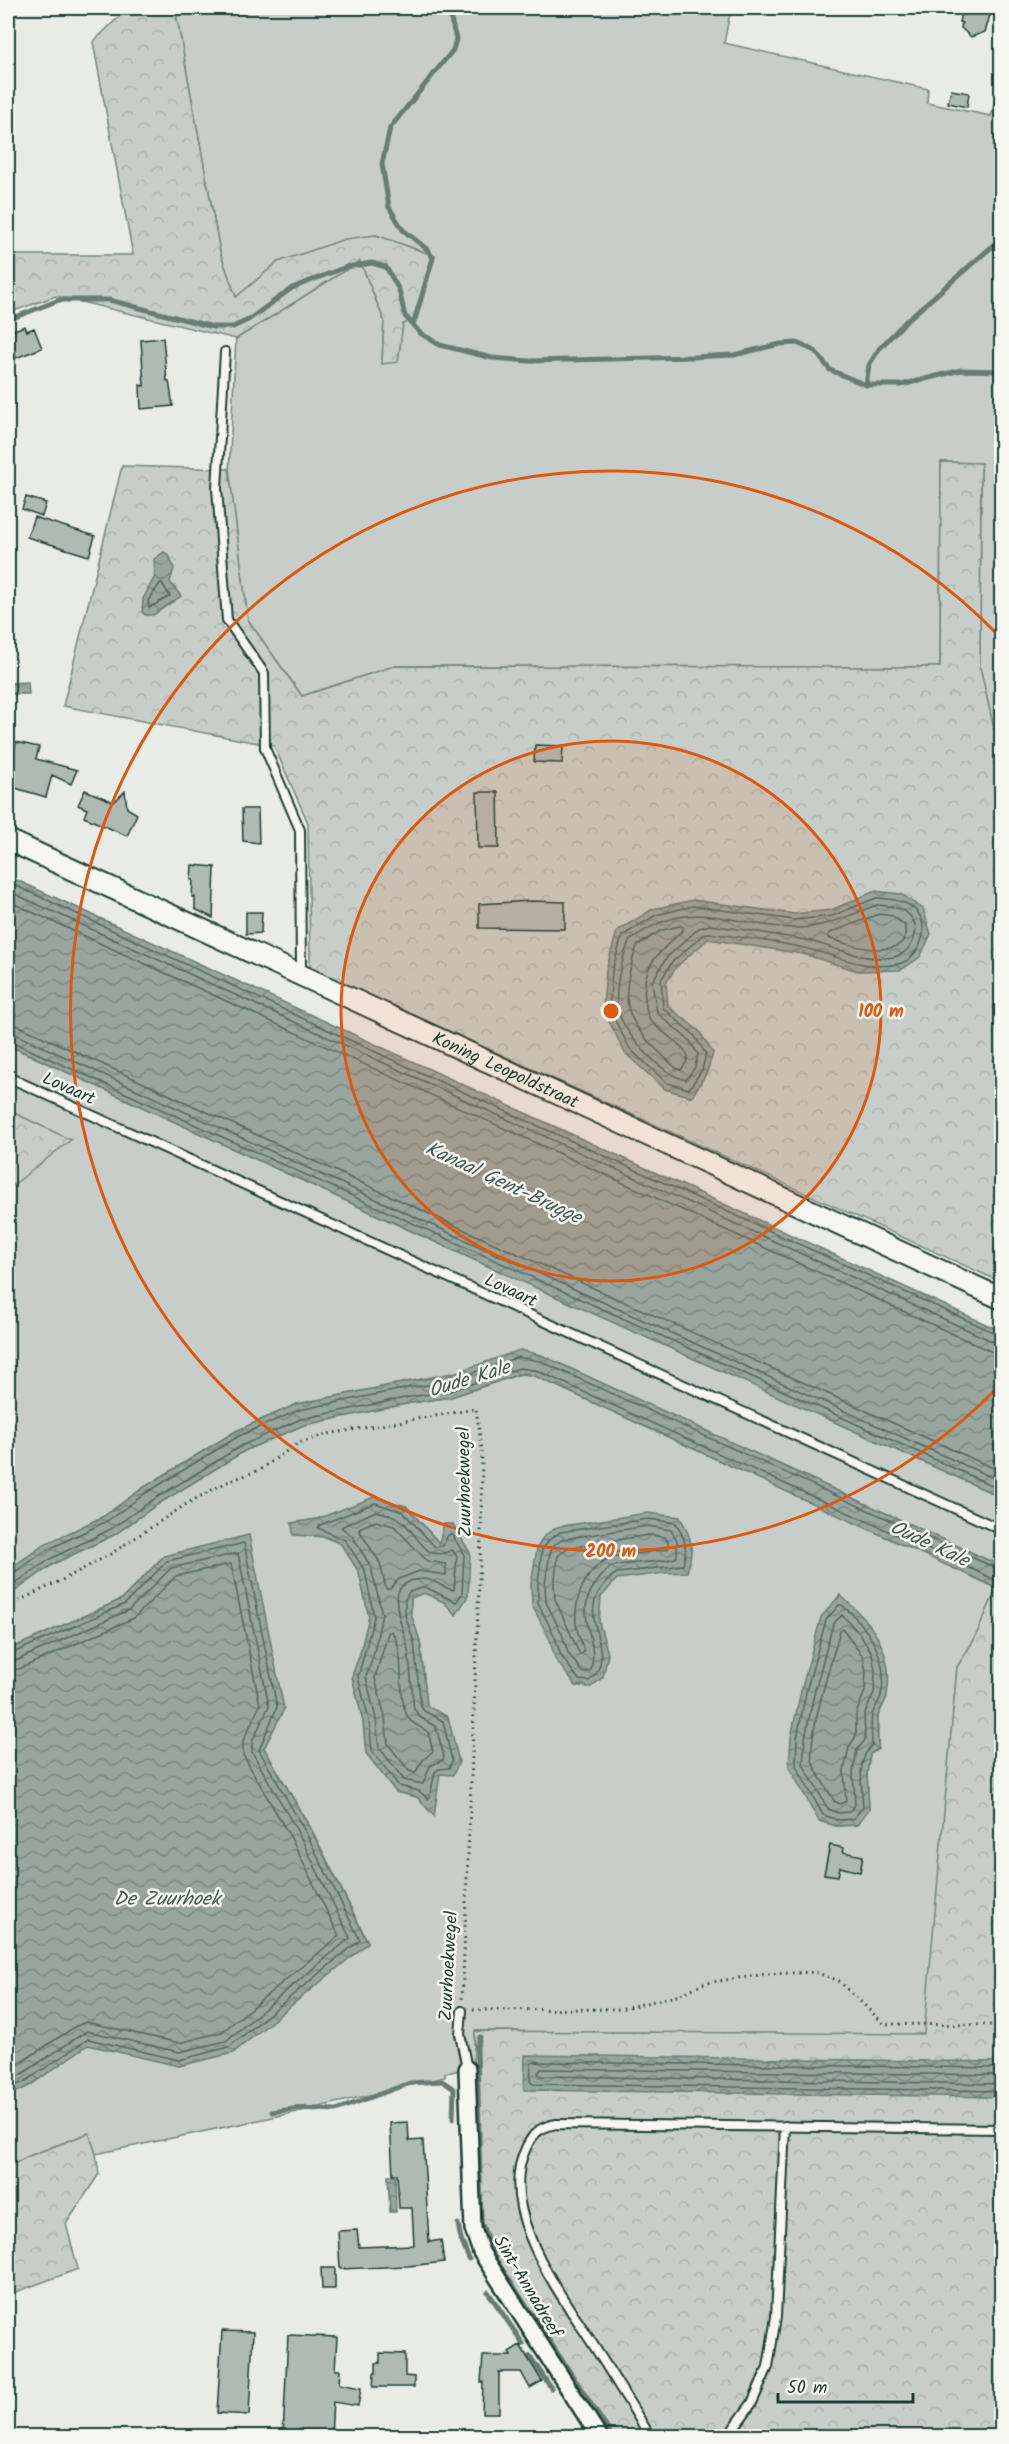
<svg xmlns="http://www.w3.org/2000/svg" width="1009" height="2444" viewBox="0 0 1009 2444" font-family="Kalam,sans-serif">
  <defs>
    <pattern id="forest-crowns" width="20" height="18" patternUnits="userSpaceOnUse" patternTransform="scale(1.5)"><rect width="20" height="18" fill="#c7cec9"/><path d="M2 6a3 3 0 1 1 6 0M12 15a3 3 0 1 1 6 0" fill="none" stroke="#aab2ad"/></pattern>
    <pattern id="water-waves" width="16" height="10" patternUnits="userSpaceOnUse" patternTransform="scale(1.5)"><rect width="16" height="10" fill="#99a6a0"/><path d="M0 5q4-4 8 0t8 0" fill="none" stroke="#7c8883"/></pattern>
  </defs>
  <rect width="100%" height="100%" fill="#e9ebe7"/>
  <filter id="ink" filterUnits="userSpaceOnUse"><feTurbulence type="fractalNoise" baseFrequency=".0167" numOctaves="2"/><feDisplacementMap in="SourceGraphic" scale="12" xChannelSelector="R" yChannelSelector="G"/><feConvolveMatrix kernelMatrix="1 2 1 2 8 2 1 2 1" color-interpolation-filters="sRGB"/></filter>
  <g filter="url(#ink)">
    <!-- grass -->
    <path fill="#c7cec9" stroke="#73867e" stroke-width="1.5" fill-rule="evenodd" d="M175,8h556l-7,35 204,46 -1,14 64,13 4,-15 6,2v636h-5l-16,-72 1,-204 -40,-1 -1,205 -546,-1 -92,30 -54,-76 -19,-149 7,-132 124,-78 24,59 -2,44 53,-108 -59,-21 -98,27 -42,36 -16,-46z
      M8,1045l462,213 531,239v69l-460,-211 -244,49 -61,27 -93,57 -39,28 -60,29 -36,25z
      M521,1374l14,2 462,212 -23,52 -17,27 -32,368 -450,-4 -2,37 -28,5v4l-143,34 -206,43 -7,-21 -60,23 -21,11v-71l21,-10 59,-42 91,22 189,-124 -56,-112 -48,-82 20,-39 -120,-153 -42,43 -114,51v-54l47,-33 59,-28 41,-29 91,-56 58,-25 107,-22 40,-6zM406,1506l33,37 17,71 -12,-12 -20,-9 -13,4v17l9,27 7,65 -10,91 -21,-5 -30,-39 -3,-32 -11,-45 8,-22 9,-37 -10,-45 -18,-28 -49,-21 25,-4 26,-9zM840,1595l30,30 17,72 -9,19v33l-8,5 -3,20 2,35 -12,16 -20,1 -18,-5 -12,-25z"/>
    <!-- forest -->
    <path fill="url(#forest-crowns)" stroke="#73867e" stroke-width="1.5" d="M128,8h47l45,244 16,45 42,-35 67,-23 31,-4 59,21 -18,63 -14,5 -5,38 -16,2 2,-44 -24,-59 -124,78 -180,-43 -48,17v-58h125l-40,-213z
      M941,462l40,1 -1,204 16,71 6,1 -1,543 -691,-314 -2,-145 -34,-77 -211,-40 59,-240 107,3 19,151 54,76 92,-30 546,1z
      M8,1110l63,30 -63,49z
      M997,1588l4,2v846h-397l-114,-177 -14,-32 -3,-159 2,-37 449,3 33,-367 17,-27z
      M89,2133l7,21 3,20 -33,50 12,45 -70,26v-128l21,-11z"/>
    <!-- water -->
    <path fill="url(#water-waves)" stroke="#687c75" stroke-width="1.5" d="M164,552l5,3 5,13 -4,14 11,14 -28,19h-8l-3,-3 1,-13 12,-23 -1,-17z
      M28,682l1,12h-21v-11z
      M8,876l993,455v166l-531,-239 -462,-213z
      M875,891l26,3 22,15 8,25 -11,23 -19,13 -43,1 -55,-17 -95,-15 -32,28 -10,16 2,23 31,25 14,22 -6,19 -15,25 -27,-8 -40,-36 -22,-44 3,-39 11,-39 36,-22 40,-9 101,14 37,-4z
      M520,1350l21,5 460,211v24l-466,-214 -12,-3 -72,24 -40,6 -107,22 -58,25 -91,56 -41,29 -59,28 -47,33v-26l36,-25 60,-29 39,-28 93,-57 61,-27 110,-22 39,-6z
      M374,1497l32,9 33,37 5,-19h9l17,29 -2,43 -12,19 -12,-13 -20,-9 -13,5v16l9,27 7,65 21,11 11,45 -6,13 -13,-1 -6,42 -17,-19 -21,-5 -30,-39 -3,-32 -11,-45 8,-22 9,-37 -10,-45 -18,-28 -15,-7 -33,-2 -1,-12 25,-4z
      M647,1513l33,4c13,23 14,31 7,55l-23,1 -47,6 -16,18 -2,25 9,32 -5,23 -12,10 -15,-1 -21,-27 -5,-19 -18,-35 -1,-21 6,-36 7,-12 13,-9z
      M249,1535l35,174 -20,39 47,82 57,113 -135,110 -54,13 -91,-21 -59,41 -21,10v-446l114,-51 42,-43z
      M840,1595c31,27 55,56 47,100 -1,8 -8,14 -9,21 -2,10 0,23 0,33l-8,5 -3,20 2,35 -12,16 -20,1 -18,-5 -30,-54 2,-30 10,-46 20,-74z
      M525,2055l476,7v35l-477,-7z
      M388,2176h7l1,36h-6z"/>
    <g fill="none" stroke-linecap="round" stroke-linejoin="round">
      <!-- shore -->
      <path stroke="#50675f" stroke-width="1.5" d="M161,582l9,14 -21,12 -1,-7z
        M8,882l400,185 594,269
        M8,891l986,451 8,2
        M876,898c14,1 32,2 42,15 13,17 0,47 -20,51 -34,7 -62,-9 -94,-16 -31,-7 -64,-11 -95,-15l-5,1 -32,28 -11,18 2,28 31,27 12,19 -4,16 -13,19 -22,-6 -37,-34 -21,-40 3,-38 10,-35 34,-21 37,-9 101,14 38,-4z
        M8,901l982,450 12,2
        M877,905c12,1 26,2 34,12 11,14 0,37 -17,40 -33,5 -58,-10 -89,-17 -32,-6 -65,-11 -96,-15l-10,3 -32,29 -15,25 5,31 32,27 9,14 -3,13 -9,13c-24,-4 -68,-51 -69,-76 -2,-21 5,-43 12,-63 62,-47 97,-16 164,-13 31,1 56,-13 84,-23z
        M879,914l14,2 11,8c12,40 -59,22 -76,13l2,-4z
        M680,926l3,1v3c-23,22 -42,34 -38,69 1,8 1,15 6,22 11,13 28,19 37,35l-2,7 -5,7 -5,-2c-47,-43 -61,-58 -39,-122l25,-16z
        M8,1024l11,2 461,211 522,235
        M8,1033l7,1 461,211 526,237
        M8,1040l994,450
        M375,1503l28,9 32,35 8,-1 5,-11 4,-1 12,21 -2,39 -6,8 -31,-15 -16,5 -4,7v16l9,27 7,65 3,4 19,10 9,40 -3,7 -10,1 -4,3 -5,24 -2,3 -9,-8 -20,-5 -27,-35 -3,-31 -11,-43 16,-60 -9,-46 -20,-31 -27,-12 2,-3z
        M376,1511c7,2 17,3 23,8 20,13 24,46 53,31l5,6 -3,34c-10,-1 -20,-11 -30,-11 -44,1 -23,42 -17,65 4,21 4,43 7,65l6,8 16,10 8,30 -1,3 -13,6 -7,18 -19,-4 -25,-33 -3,-28 -10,-42 7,-20 9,-43 -11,-47 -19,-31 -11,-9z
        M648,1519l28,4c9,15 12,25 7,42l-66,8c-6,3 -10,8 -14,13 -28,32 18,69 -14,95l-10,-1 -18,-24 -6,-19 -17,-34v-19l4,-34 7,-10 11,-8z
        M376,1521l18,5 33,35 19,3v11l-27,-4 -20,8 -9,10h-4l-6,-26 -21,-33 2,-3z
        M648,1526l23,4 6,10v17c-14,7 -46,4 -64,9 -6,2 -9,8 -13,12 -31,35 0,56 -9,92l-8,3 -15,-20 -6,-19 -16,-32 -1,-18 5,-31 4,-8 9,-6z
        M648,1535l17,2 3,5v7l-59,9c-24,12 -35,40 -33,66 1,9 6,19 8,28l-4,3 -25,-56 -1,-14 4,-29 9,-8z
        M8,1574l5,-1 34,-23 60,-29 39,-28 93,-57 60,-26 109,-22 39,-6 71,-25 22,4 462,210
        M8,1588l44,-30 59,-29 40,-28 92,-56 58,-26 109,-22 40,-6 70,-23 18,3 464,212
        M839,1605h3c26,22 48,54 39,90 -1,7 -8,14 -9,21 -2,9 0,20 0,29 -16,15 -10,41 -9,62l-10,12 -15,1 -15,-5 -27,-49 1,-28 9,-46 20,-72z
        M842,1615l17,18 13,20 3,18 -1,22 -10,22 1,25 -8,10 -4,22 2,33 -6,7 -11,1 -10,-4 -25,-45 2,-26 9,-44 19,-70z
        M843,1629l20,28 3,14 -1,20 -9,23v22l-7,11 -5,24 2,30 -6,3 -6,-3c-5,-10 -20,-31 -22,-41 -4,-25 20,-101 28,-129z
        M391,1631c17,21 4,68 18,88 5,6 13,9 19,13l5,19 -10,9 -8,13 -6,-2 -21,-27 -3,-27 -10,-39 13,-45z
        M8,1655l117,-51 42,-43 77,-18 33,164 -18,43 47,83 54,107 -131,107 -50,13 -91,-21 -62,42 -18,8
        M8,1662l7,-1 114,-51 42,-42 67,-15 31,153 -17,36v10l48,84 50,102 -124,103 -47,11 -92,-21 -65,43 -14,7
        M8,1671l11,-2 115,-51 42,-42 55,-12 29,141 -17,36v14l49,85 47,96 -117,96 -43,11 -93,-21 -10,4 -68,45
        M1002,2068l-468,-6 -3,2 -1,17 3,3 469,7
        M1002,2075l-461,-6 -3,4 3,3 461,8"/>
      <!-- stream -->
      <path stroke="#687c75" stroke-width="5" d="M8,320l51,-20h50l104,27h20l15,-7 44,-32 54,-21 26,-4 14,4 13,23 6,26 15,17 20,12 52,13 37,3 162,-4 43,-2 46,-11 17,-1 18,8 15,19 36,15h35l60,-15 41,1
        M413,325l20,-67 -5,-8 -25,-20 -14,-23 -7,-43 8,-36 63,-78 3,-11 -8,-31
        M866,385l3,-20 10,-16 28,-29 95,-82
        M480,2037l-3,10 4,175 13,35 118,179
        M272,2112l28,-4 36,2 74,-27 32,-2 12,8 -1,30
        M458,2224l3,16 8,19
        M488,2292l35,52
        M530,2356l21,32"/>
    </g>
    <!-- building -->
    <path fill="#b0bab5" stroke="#1f3d34" stroke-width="1.5" d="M962,8h30l-7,24 -14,5 -10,-9 1,-5 -3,-1z
      M951,90l18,3 -2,14 -19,-4z
      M25,326l2,5 7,-3 8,20 -34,13v-29z
      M163,338l4,43h2l4,25 -32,3 -1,-24 4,1 -3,-46z
      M26,497l20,6 -4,13 -20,-7z
      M34,517l61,19 -6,20 -62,-19z
      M16,742l23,5 -3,12 41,11 -6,14 -19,-9 -6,22 -38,-11z
      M535,745l28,1 -1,17 -28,-1z
      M85,790l29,12 11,-11 2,17 10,6 -10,22 -43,-19 3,-8 -9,-4z
      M477,792h21l1,56h-21z
      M242,809h16l1,34 -16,-2z
      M192,865l23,2 -2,51 -18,-9v-12h-3l1,-17h-2z
      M530,901l35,1v27l-86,-1v-24z
      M246,912h16l-1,21 -15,1z
      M830,1845l14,3 -1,4 20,4 -3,16 -20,-5 -2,9 -14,-2z
      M408,2122l1,19 14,-1 6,102 12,-2 3,22 -36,4 -68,3 -2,-38 19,-1 2,17 55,-2 -2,-37h-13l-2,-34 -4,1 -3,-52z
      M321,2268h14v21h-13z
      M222,2331l31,1 -4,83 -32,-2z
      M288,2335l49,2 -2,33h5l-1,14 22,4 -3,18 -25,-4 -2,34h-48z
      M520,2345l22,36 -12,7 -9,-16h-22v41h-17l1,-31h-2l2,-26h28l-2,-4z
      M380,2353l25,1v22l9,1v10h-41l1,-14h2v-10h4z"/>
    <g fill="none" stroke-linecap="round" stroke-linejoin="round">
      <defs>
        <path id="service" d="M225,352l-8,136 10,132 37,53 1,75 35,82 1,143
          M8,1077l994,453
          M462,2011l-2,23 7,35
          M650,2436c-19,-31 -38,-62 -58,-93 -32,-50 -96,-133 -66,-195 7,-15 14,-21 30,-24l446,5
          M728,2436l24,-33 16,-36 8,-50 9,-191"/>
        <path id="minor" d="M467,2069l6,160 8,23 118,184"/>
        <g id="tertiary">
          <path id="s1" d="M8,840l994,459"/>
        </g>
      </defs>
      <!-- service casing -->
      <use href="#service" stroke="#1f3d34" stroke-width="12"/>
      <!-- minor casing -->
      <use href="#minor" stroke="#1f3d34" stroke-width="20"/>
      <!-- tertiary casing -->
      <use href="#tertiary" stroke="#1f3d34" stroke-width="24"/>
      <!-- path -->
      <path stroke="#1f3d34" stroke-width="3" stroke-dasharray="1.5 4.5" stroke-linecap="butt" d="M8,1606l56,-27 45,-24 79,-52 37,-20 34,-13 38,-26 30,-10 149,-25 6,42 -1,85 -19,465
        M473,2010l147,-1 56,-13 29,-13 61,-9 49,-2 24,9 45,43 118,1"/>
      <!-- service -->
      <use href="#service" stroke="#f6f6f2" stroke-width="8"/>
      <!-- minor -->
      <use href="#minor" stroke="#f6f6f2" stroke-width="15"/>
      <!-- tertiary -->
      <use href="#tertiary" stroke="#f6f6f2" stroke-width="20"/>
    </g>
  </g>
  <!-- distance rings -->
  <circle cx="611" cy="1011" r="270" fill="#de580e" fill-opacity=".12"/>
  <g fill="none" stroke="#de580e" stroke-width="3">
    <circle cx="611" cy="1011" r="270"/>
    <path d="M999 1386A540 540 0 1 1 999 636"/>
  </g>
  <g text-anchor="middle" stroke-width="5" stroke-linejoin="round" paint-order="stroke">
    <!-- street labels -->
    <g font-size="18" fill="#1f3d34" stroke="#f6f6f2">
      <text dy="6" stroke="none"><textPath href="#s1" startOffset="548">Koning Leopoldstraat</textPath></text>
      <text transform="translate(69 1088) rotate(24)" y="6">Lovaart</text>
      <text transform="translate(511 1290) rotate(25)" y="6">Lovaart</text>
      <text transform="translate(464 1482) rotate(-91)" y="6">Zuurhoekwegel</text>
      <text transform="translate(448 1966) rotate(-87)" y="6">Zuurhoekwegel</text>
      <text transform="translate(528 2286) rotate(59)" y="6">Sint-Annadreef</text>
    </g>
    <!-- water labels -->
    <g font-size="20" font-style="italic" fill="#445c54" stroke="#f6f6f2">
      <text transform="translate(504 1182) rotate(25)" y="7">Kanaal Gent-Brugge</text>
      <text transform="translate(469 1378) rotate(-17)" y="7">Oude Kale</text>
      <text transform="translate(930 1543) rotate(25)" y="7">Oude Kale</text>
      <text x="167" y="1905">De Zuurhoek</text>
    </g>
  </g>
  <circle cx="611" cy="1011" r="9" fill="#de580e" stroke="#f6f6f2" stroke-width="3"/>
  <g font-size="18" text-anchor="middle" font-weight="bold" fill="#de580e" stroke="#f6f6f2" stroke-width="5" stroke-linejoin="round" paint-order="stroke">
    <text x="881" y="1017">100 m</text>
    <text x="611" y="1557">200 m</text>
  </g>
  <!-- margin -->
  <rect width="1009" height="2444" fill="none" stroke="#f6f6f2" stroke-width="30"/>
  <rect x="15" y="15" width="979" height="2414" fill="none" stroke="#1f3d34" stroke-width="2" filter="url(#ink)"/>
  <!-- scale -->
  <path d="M778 2393v9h135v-9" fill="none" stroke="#1f3d34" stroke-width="3"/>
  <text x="787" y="2393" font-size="18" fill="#1f3d34" stroke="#f6f6f2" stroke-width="4.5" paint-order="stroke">50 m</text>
</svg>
